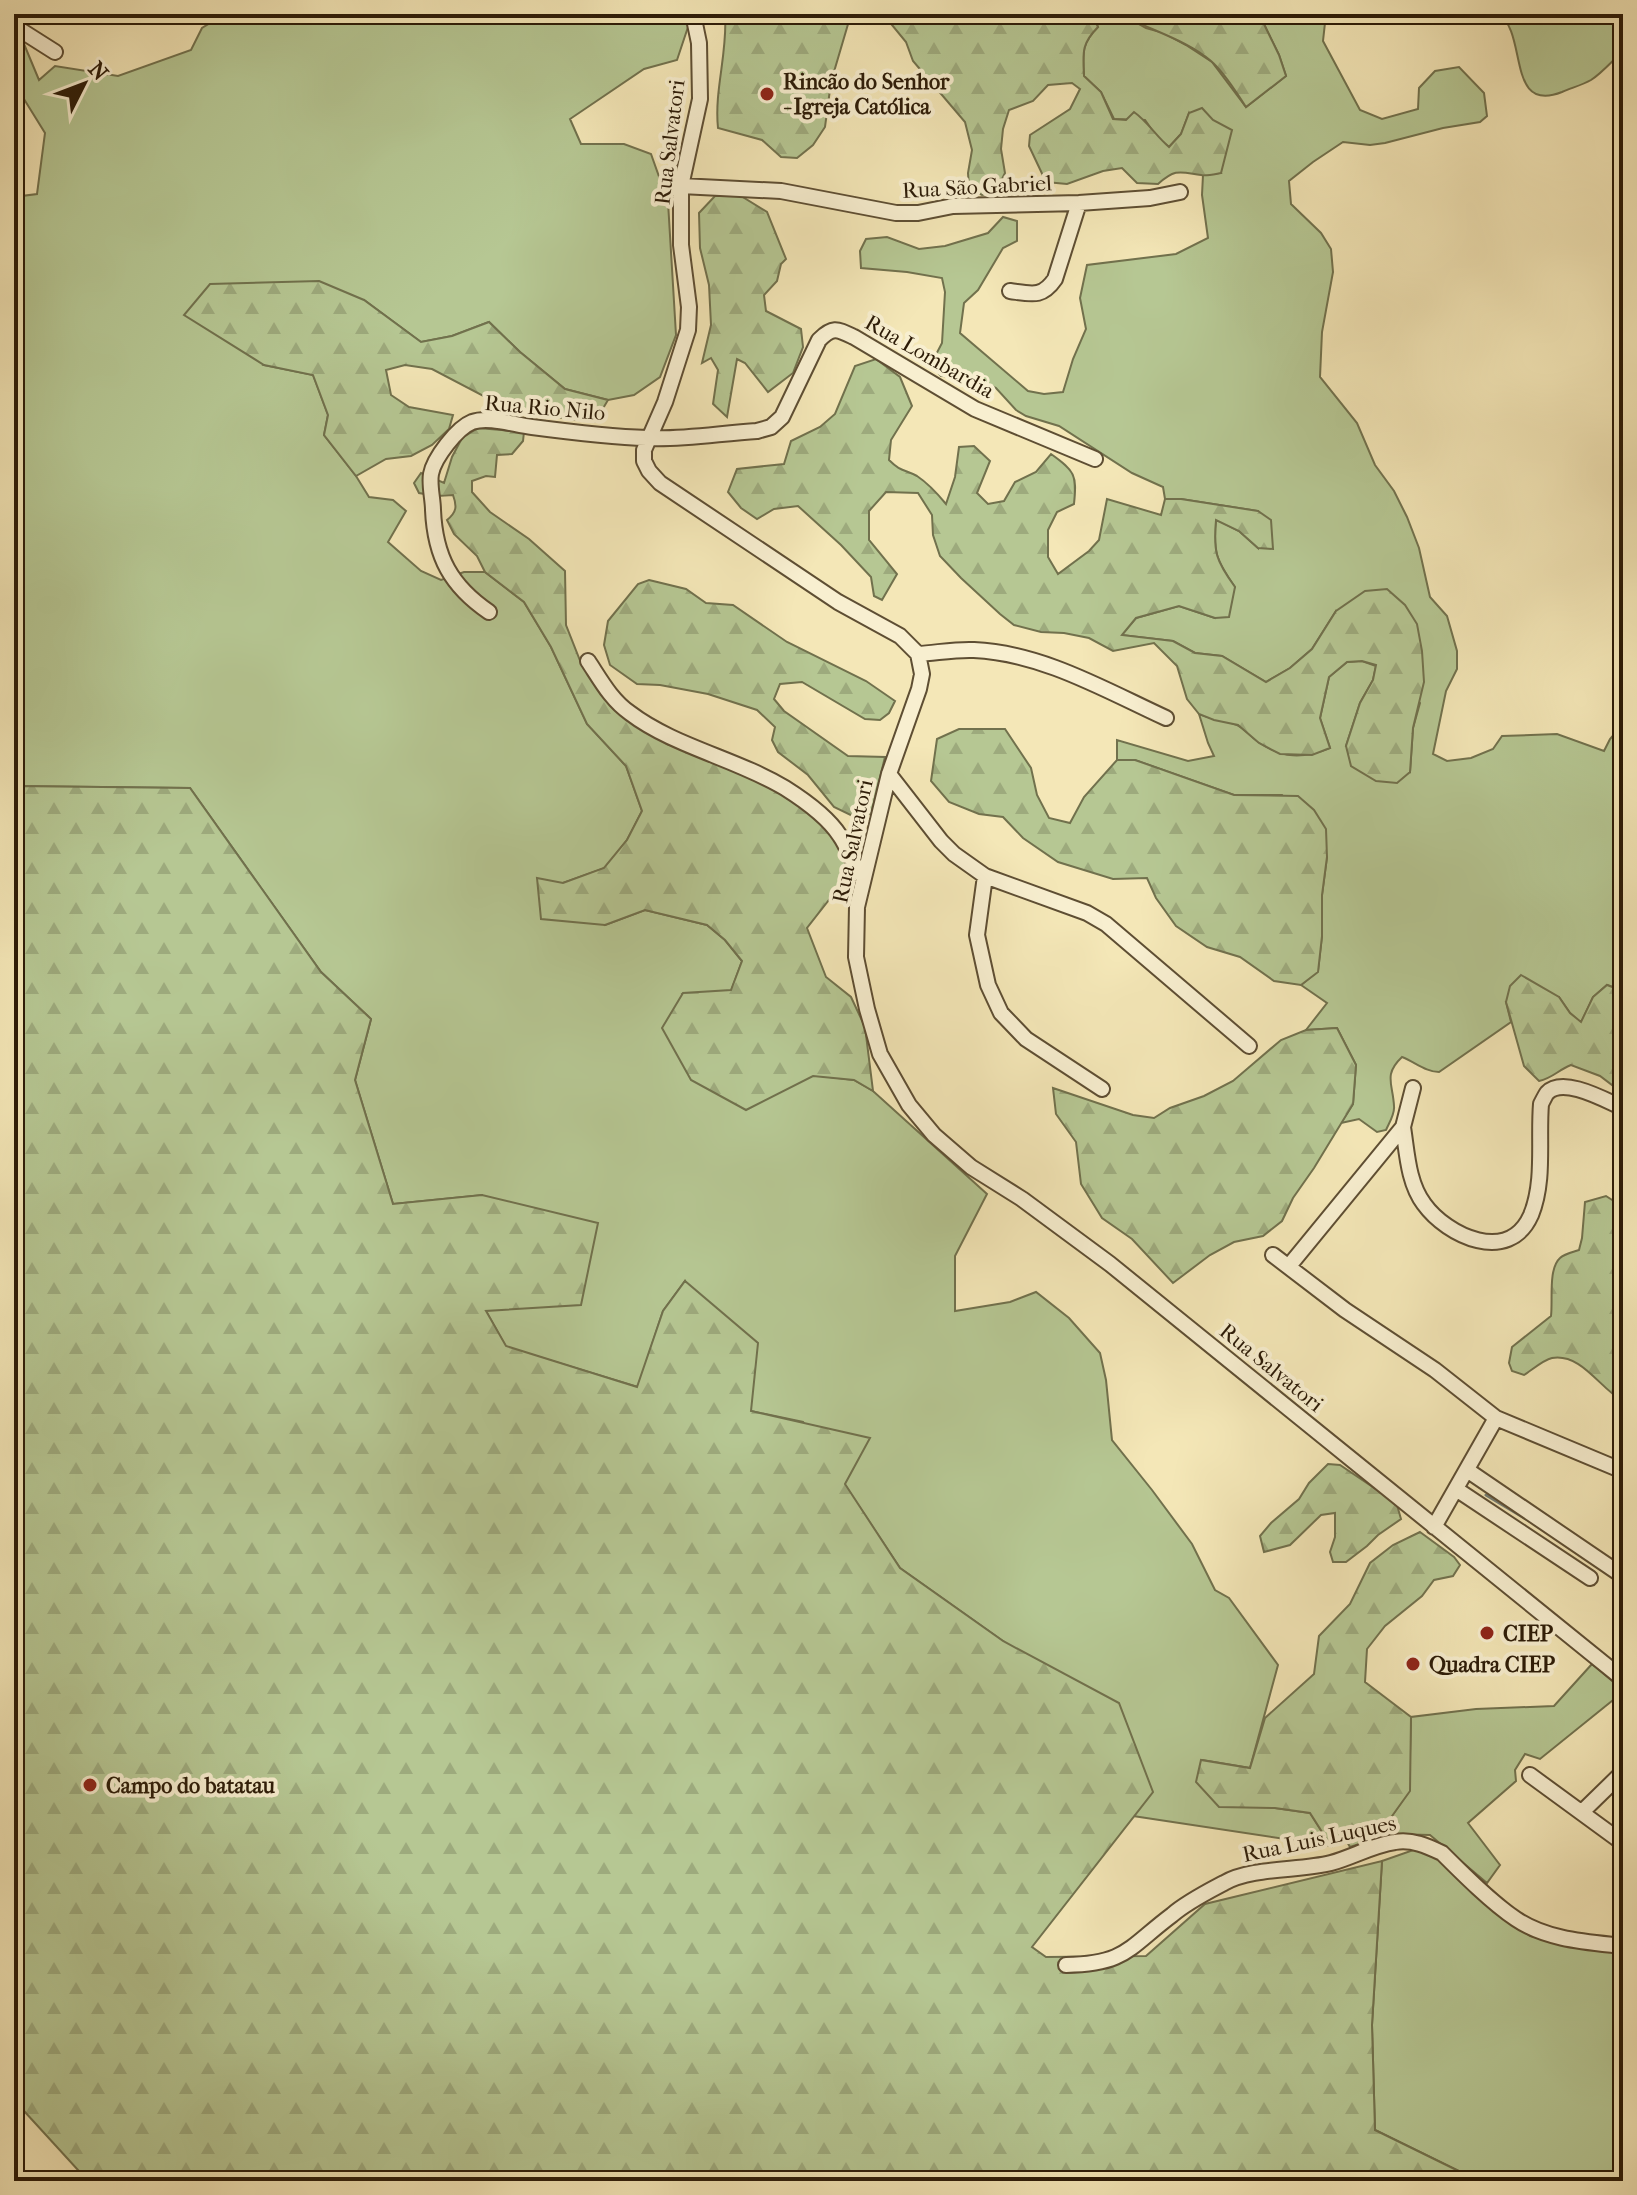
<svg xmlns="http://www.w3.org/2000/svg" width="1637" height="2195" viewBox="0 0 1637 2195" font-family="'IM FELL French Canon',serif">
  <defs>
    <pattern id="forest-firs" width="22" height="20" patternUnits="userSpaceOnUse" patternTransform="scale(2)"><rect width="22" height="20" fill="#b6c793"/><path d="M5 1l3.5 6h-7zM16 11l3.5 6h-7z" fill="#9daa7d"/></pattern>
  </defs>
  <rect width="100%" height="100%" fill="#f4e7b7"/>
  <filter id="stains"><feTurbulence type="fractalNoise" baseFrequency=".0025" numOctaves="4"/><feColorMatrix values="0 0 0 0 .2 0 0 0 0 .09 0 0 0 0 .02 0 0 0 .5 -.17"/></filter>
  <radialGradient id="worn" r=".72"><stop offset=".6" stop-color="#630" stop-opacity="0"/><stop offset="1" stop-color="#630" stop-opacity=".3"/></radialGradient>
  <!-- grass -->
  <path fill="#b6c793" stroke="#71714d" stroke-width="2" d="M225,14h461l2,13 -11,33 -33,9 -74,50 11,25h43l27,10 17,48 8,133 -16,42 -26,18 -26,5 -43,-11 -45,-37 -31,-30 -37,14 -31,6 -57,-42 -100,65 49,10 15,40 -4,20 32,41 13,21 24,3 13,11 -18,31 33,29 20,9 23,-8h21l39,30 27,45 36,77 39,42 16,45 -15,29 -22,28 -42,15 42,42 40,-15 62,15 18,15 17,21 -11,30 -48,3 101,95 29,-14 41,5 19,11 114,103 -32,62v55l55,-9 26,-10 33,26 31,35 6,27 6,60 40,50 40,54 23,46 14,8 49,67 -28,103 -48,-8 73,48 35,5 21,33 -198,-30 19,-25 -149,-150 -103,-73 -97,-146 -52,-11 -66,-130 -22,30 -25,76 -132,-40 -20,-36 -4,-116 -89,9 -38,-124 16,-61 -50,-47 -131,-184 -176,-2v-589l23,-3 8,-61 -31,-50v-41l10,2 15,36 16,-14 63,10 73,-26 11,-22z
    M1092,14h29l25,14 18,5 22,12 26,17 34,45 40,-31 -7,-21 -19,-39 1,-2h73l-9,9 -2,18 37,69 22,9 36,-10 1,-21 16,-17 24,-4 25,26 3,23 -7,6 -37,6 -58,15 -15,2 -27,-3 -30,20 -24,19 2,23 30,29 10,16 2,23 -11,60 -2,45 37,46 18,42 19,26 13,26 12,31 11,49 17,19 10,35v18l-11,22 -13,63 14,7 24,-3 22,-9 9,-13 55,-2 47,17 6,-12 13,-15v267l-16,-6 -14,12 -12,26 -11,-10 -11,-16 -53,5 5,20 -72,50c-13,0 -24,-10 -37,-15 -19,18 -9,27 -8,49 1,8 -5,17 -8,24l-9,2 -18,-13 -18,4 12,-19 3,-39 -19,-37 -31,2 21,-27 -26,-18 17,-14 4,-35v-41l5,-38 -45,-62h-48l-99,-35h-18v-20l71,21 26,-5 -6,-13 -9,-29c12,5 26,6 38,11 7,3 13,11 20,16 25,18 46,18 73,7l-10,-30 9,-41 18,-15 15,-1 14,5 -3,14 -13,23 -14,43 64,26 3,-44 7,-25 -84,-92 -24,38 -22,19 -24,14 -44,-26 -27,-3 -22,-12 -52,-6 15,-17 43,-12 36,12 20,-31c-19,-27 -22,-35 -19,-68l23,12 19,17v-37l-77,-12h-16l-2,-12 -31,-14 -73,-47 -33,-10 -10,-6 -20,-22 -21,-11 -34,-1 -10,-12 11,-21 3,-51 -3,-14 -35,-6 -46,-4 -1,-17 6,-12 21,-2 32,12 26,-3 43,-13 15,-16 14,4v20l-14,7 -25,42 -14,13 -4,30 68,58 16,3 19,-2 10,-33 13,-30 -6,-31 7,-33 89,-11 32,-16 -6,-43 1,-20 18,-2 -32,-60 -8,21 -12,13 -12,-10 -12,-17 -31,-1 -13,-27 -17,-16c-1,-23 -3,-32 14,-49z
    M1499,14h124v37c-10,9 -21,22 -32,29 -9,5 -20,8 -29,12 -56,22 -34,-58 -63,-78z
    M1592,1664l31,26v2l-83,67 -15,-5 -10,16 1,11 -48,42 32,42 -13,18 -57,-48 -40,-1 -40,13 -4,-7 41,-17 22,-32 2,-74 65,-8 78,-3z
    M1419,1848l13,5 63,56 35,27 50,11 43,4v230h-144l-104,-51 -3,-105 10,-164z"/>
  <!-- forest -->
  <path fill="url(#forest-firs)" stroke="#71714d" stroke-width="2" d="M725,14h126l-20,68 -6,45 -12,18 -16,13 -16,-1 -19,-17 -44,-12c-4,-38 10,-76 7,-114z
    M883,14h209l6,13c-17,17 -15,26 -14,49l17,16 12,27 13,1 8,-8c14,10 22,24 35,35l12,-13 8,-21 13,-5 11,12 19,10 -11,43c-6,1 -14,3 -20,2 -21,-3 -25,-7 -43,9l-21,-1 -15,-15 -19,3 -36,13 -21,-2 -17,-36 1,-11 40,-26 10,-20 -8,-6 -24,2 -15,16 -24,9 -6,19 -2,20 4,24 -10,20 -13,2 -13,-7 -1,-15 4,-23 -7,-28 -52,-61 -7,-19z
    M1121,14h140l-1,2 19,39 7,21 -40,31c-10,-15 -21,-34 -35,-46 -26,-22 -60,-30 -90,-47z
    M715,196h26l26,16 19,47 -5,5 -4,17 -13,14 2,16 35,18 2,18 -10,26 -25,19 -23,-29 -8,-4 -10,58 -14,-13 5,-34 -7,-12 -9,5 9,-38 -2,-40 -9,-37 -1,-35z
    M319,281l45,19 57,42 31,-6 37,-14 31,30 45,37 43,11 -13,22 -81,-10 -82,-43 -27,-4 -19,5 5,25 18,12 44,8 -4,14 -17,16 -21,11 -25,3 -30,17 -32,-41 4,-20 -15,-40 -49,-10 -80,-50 26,-31z
    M876,359l24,18 12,29 -21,34 -2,20c12,12 15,9 28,16 12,8 20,17 29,28l9,-27 4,-30 15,-1 16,15 -13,32 11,11 16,-3 11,-19 21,-10 15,-18c24,17 26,21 23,50l-17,8 -9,18v27l10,17 31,-23 10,-11 8,-41 54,16 4,-16h16l77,12 13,9 2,29 -15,-1 -19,-17 -23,-11c-3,32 0,41 19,67l-6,30 -14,1 -36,-12 -43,12 -14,17 51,6 22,12 27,3 44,26 24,-14 22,-19 24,-38 29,-20 22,-2 18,16 12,19 5,27 2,31 -11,46 -3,44 -13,11 -21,-2 -25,-15 -5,-20 14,-43 13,-23 3,-15 -14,-4 -15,1 -18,15 -9,41 10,30 -18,7 -32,-1 -21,-11 -21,-18 -24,-5 -15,-6 -12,-15 -10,-33 -23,-23 -41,8 -24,-13 -25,-5 -23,-1 -27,-7 -14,-11 -39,-36 -21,-22 -7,-21 -1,-20 -14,-22 -32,-1 -17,19v29l28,34 -15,26 -8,-4 -3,-19 -30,-32 -43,-39 -24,3 -17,10 -16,-11 -13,-16 9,-23 47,-5 7,-23 29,-14 15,-13 20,-48z
    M478,428l46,4 -1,9 -11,13 -15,1 -2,22 -9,-1 -14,5v11l18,20 39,27 36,32 1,54 15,38 15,18 42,39 29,24 80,28 49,30 36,31 18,32 -11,22 -32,41 19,49 25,20 14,30 8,64 -19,-11 -41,-4 -67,34 -55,-30 -29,-52 21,-35 48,-3 11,-29 -17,-21 -18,-15 -62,-15 -40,15 -64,-6 -4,-41 26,5 41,-15 23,-28 15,-29 -16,-45 -39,-42 -36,-77 -27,-45 -39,-30 -8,-16 -23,-22 -7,-14c10,-8 10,-14 6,-25l-16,1 -18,-3 -5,-10 7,-10 23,10 8,-26 10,-19z
    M649,580l37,9 20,14 27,2 54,37 79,39 29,20 -6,12 -9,7 -15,-1 -63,-37 -22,2 -6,15 10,12 64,45 37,1 -13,53 -9,11 -29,-14 -26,-32 -30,-23 -6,-12 3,-13 -18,-17 -49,-16 -48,-9 -23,-1 -27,-19 -6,-20 4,-24 30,-37z
    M959,729h46l26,39 6,27 12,23 21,5 14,-26 33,-37h18l99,35 64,1 16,14 12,19 1,28 -5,38v41l-4,36 -17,13 -27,-4 -34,-24 -33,-10 -31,-21 -20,-28 -9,-20 -34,1 -55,-17 -35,-24 -20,-21 -24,-3 -30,-12 -18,-21 6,-42z
    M14,786l176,2 131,184 50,47 -16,61 38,124 89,-9 116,28 -17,82 -95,6 20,35 131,41 26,-76 22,-30 73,62 -7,68 119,27 -25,46 55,84 103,73 116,62 34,89 -121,155 14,10 100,-1 59,-52 177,-43 -10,164 3,105 104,51h-1391l-74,-81v-106l5,1 -5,-17z
    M1521,975l38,22 11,16 11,9 12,-25 14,-12 16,6v94l-7,3 -16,-12 -29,-11c-13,5 -18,13 -32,16l-15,-15 -18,-64 4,-16z
    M1337,1028l19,37 -3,39 -39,64 -21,30 -11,23 -19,15 -29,6 -24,13 -37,28 -41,-44 -30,-21 -21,-34 -5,-42 -20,-28 -3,-26 80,27 21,3 16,-10 34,-12 29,-15 48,-41 25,-10z
    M1606,1196l17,11v27l-6,16 6,7v144c-23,-12 -41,-48 -71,-43 -9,2 -20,12 -28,17l-12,-4 -3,-8 3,-16 39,-31c2,-16 -3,-47 9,-58 4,-4 13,-6 19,-8l3,-12 3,-36z
    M1328,1464l12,1 49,33 8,7 4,14 -23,16 -11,11 -21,16h-13l-3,-10 5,-15v-24l-14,2 -31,30 -26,7 -4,-16 11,-13 28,-24 10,-16z
    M1420,1532l34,25 6,8 -7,11 -19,4 -12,16 -37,30 -18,23 -2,33 46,35 -1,74 -23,32 -56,23 -21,-33 -35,-5 -56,-1 -23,-25 5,-22 49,8 15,-50 49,-44 5,-38 31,-32 20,-41 23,-18z"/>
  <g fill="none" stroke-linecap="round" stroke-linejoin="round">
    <!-- stream -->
    <path stroke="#737c73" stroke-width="3" d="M1486,1495l45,27
      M1607,1573l16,12"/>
    <defs>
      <path id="minor" d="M693,14l6,29 1,56 -19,87v59l8,62 -1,23 -23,72 -21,48v11l5,10 11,12 178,119 62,34 18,18 4,20 -3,15 -30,85 -32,133 -1,50 11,52 13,45 29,51 25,30 37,32 51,32 88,65 513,415
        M14,26l41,26
        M681,186l100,5 115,22h22l35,-7 126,-3 71,-5 30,-6
        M1010,291c22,3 32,7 45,-12l24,-76
        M489,612c-38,-26 -54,-55 -56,-102 0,-11 -4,-25 -2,-36 3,-16 26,-46 41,-52 17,-6 42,3 60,5 38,5 77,10 115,11 36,2 74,-5 110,-7l14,-4 11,-10 37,-77c14,-14 18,-11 35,-3l121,72 120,50
        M918,654c18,-1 38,-5 56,-4 68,3 131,40 192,68
        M588,661c12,18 23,39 42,52 43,33 107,46 155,75 19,12 43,29 55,48 10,14 12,30 24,42
        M889,774l52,67 13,13 31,22 102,37 19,11 143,122
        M985,876l-8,59 11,50 13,28 25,26 76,50
        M1403,1127c4,25 5,56 21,77 23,32 85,61 107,11 14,-34 7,-75 10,-111 1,-2 5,-10 6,-11 16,-17 58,7 76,15
        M1273,1255l72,55 90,60 61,48 127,53
        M1289,1266l114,-139 10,-39
        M1467,1470l156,106
        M1456,1489l134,89
        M1434,1527l62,-109
        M1530,1775l93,68
        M1582,1812l41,-40
        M1066,1965c60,-1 62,-17 106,-50 15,-13 35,-23 52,-32 28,-16 76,-12 107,-20 22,-6 42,-18 64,-21 17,-3 32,4 47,11 21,21 50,50 74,66 31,21 71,23 107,27"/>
    </defs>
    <!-- minor casing -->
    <use href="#minor" stroke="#5e4e33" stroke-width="18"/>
    <!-- minor -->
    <use href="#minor" stroke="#f8efd0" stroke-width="14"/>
  </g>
  <!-- markers -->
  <g fill="#8f2418" stroke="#f8efd0" stroke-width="3">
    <circle cx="767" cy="94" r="8"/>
    <circle cx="1487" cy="1633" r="8"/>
    <circle cx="1413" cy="1664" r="8"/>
    <circle cx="90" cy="1785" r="8"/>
  </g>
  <g text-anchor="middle" stroke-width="8" stroke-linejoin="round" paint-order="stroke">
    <!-- poi labels -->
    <g font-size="22" font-weight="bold" fill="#2c1b07" stroke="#f8efd0" text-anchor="start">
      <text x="783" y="89">Rincão do Senhor<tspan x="783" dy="25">- Igreja Católica</tspan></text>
      <text x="1503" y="1641">CIEP</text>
      <text x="1429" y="1672">Quadra CIEP</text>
      <text x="106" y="1793">Campo do batatau</text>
    </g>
    <!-- street labels -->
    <g font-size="22" fill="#2c1b07" stroke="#f8efd0">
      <text transform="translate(669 142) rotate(-83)" y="8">Rua Salvatori</text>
      <text transform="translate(977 186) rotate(-3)" y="8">Rua São Gabriel</text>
      <text transform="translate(930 356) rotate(30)" y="8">Rua Lombardia</text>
      <text transform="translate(545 407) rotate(5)" y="8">Rua Rio Nilo</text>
      <text transform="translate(852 841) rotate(-78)" y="8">Rua Salvatori</text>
      <text transform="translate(1272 1367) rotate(39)" y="8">Rua Salvatori</text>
      <text transform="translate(1319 1838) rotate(-12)" y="8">Rua Luis Luques</text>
    </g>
  </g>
  <!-- margin -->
  <rect width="1637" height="2195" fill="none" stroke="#f4e7b7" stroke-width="48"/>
  <rect x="16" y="16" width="1605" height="2163" fill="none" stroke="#2c1b07" stroke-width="4"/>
  <rect x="24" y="24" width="1589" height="2147" fill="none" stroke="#2c1b07" stroke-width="2"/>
  <!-- north arrow -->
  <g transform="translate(84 84) rotate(48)" stroke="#f8efd0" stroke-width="6" paint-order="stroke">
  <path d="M0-6L14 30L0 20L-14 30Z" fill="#2c1b07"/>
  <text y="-12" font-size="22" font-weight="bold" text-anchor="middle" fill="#2c1b07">N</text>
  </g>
  <rect width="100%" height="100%" filter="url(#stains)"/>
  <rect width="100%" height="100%" fill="url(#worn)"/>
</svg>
